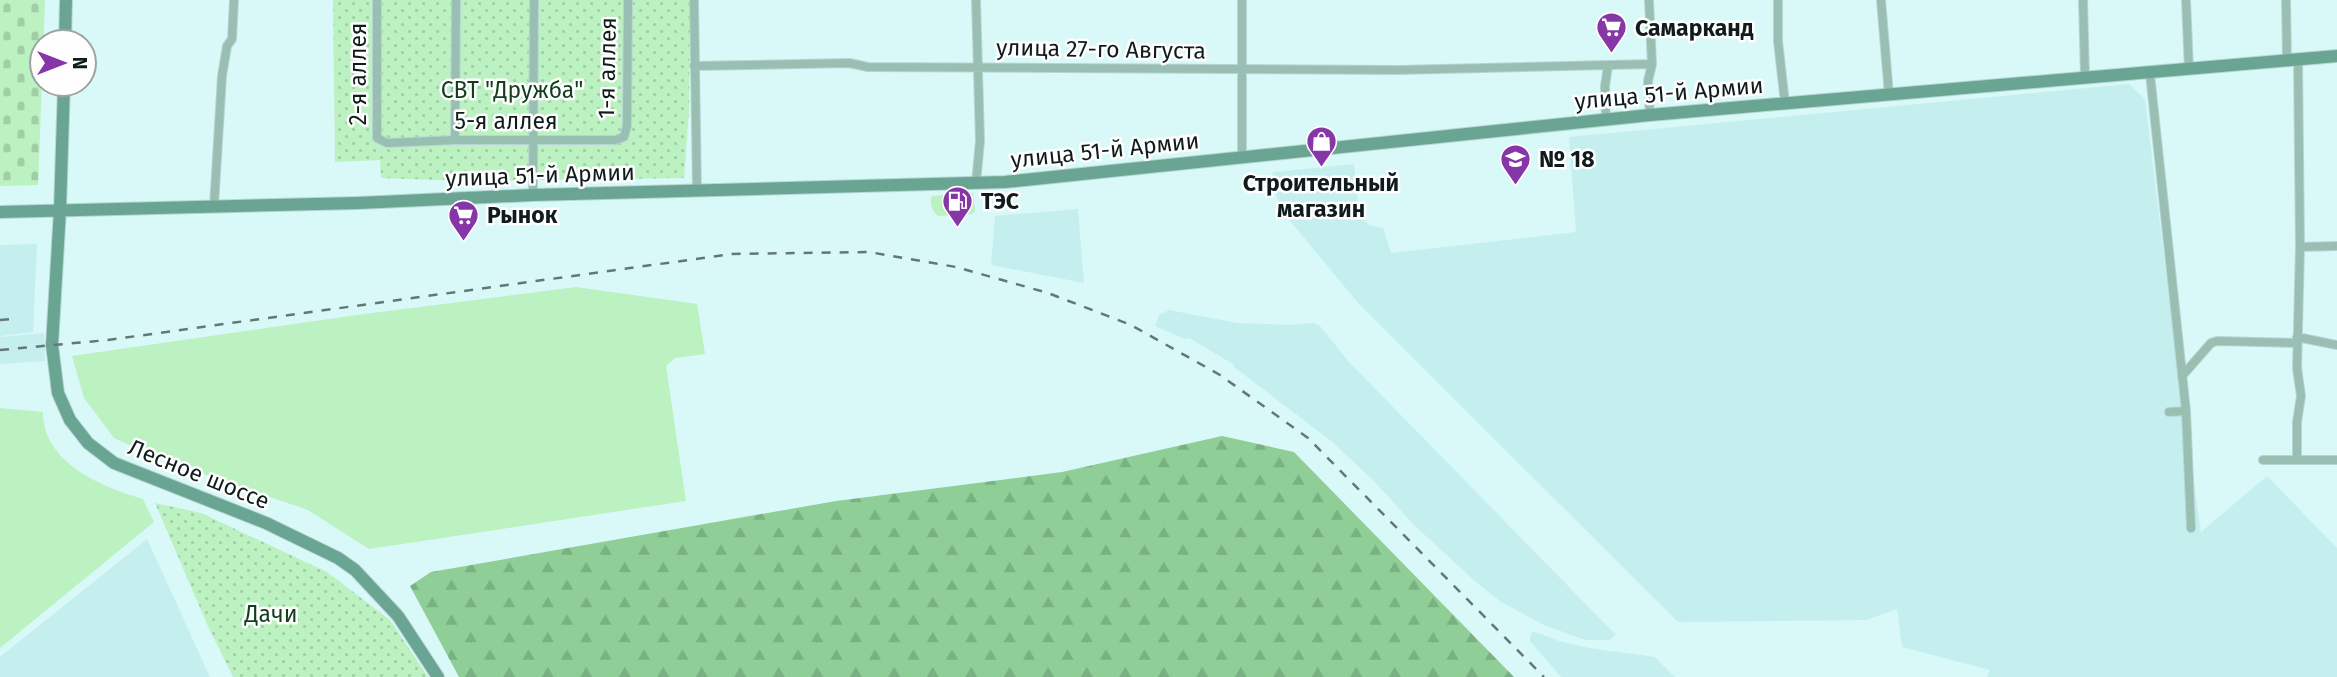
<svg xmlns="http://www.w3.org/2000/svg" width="2337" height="677" viewBox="0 0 2337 677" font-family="'Fira Sans',sans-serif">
  <defs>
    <pattern id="forest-firs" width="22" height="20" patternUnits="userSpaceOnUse" patternTransform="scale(1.75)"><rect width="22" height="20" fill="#8fcf97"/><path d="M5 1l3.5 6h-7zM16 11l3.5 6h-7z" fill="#7ab182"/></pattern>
    <pattern id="cemetery-stones" width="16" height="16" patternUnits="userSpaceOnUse" patternTransform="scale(1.75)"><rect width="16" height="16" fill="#bcf1c2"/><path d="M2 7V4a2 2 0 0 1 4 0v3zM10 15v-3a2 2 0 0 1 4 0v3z" fill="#a1cea6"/></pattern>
    <pattern id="garden-dots" width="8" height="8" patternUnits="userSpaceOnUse" patternTransform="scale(1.75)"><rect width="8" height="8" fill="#bcf1c2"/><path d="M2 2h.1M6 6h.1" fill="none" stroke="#a1cea6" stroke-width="1.8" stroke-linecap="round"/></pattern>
  </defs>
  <rect width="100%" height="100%" fill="#d8f9f8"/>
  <!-- built -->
  <path fill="#c4efee" d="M2129,84l16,15 32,266 24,167 66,-56 70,72v129h-350l3,-7 -88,-23 -5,-38 -31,11 -188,2 -320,-319 -76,-92 -12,-32 4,-7 80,-8 5,51 10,10 14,3 8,25 185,-21 -7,-95z
    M1078,209l6,74 -93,-18 4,-49z
    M37,244l-4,88 -33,4v-91z
    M1169,310l68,13 52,2 24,-2 7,3 29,36 267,273 -7,5h-24l-41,-15 -43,-23 -24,-19 -63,-58 -40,-44 -44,-41 -96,-73 -1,-3 -44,-26 -4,1 -30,-13 4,-11z
    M44,333l1,28 -45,3v-27z
    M147,539l63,138h-210v-20z
    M1533,631l26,10 30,7 66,9 20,20h-114l-31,-36v-6z"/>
  <!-- green -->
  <path fill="#bcf1c2" d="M973,193l2,18 -3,3 -34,2c-6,-5 -9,-13 -6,-20z
    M576,287l121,17 8,50 -30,4 -9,8 20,135 -317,48 -61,-39 -145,-50 -49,-22 -30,-40 -12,-42 285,-41z
    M0,408l43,4c0,51 59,75 100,87l11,23 -154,126z"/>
  <!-- forest -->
  <path fill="url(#forest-firs)" d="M1222,436l72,16 220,225h-1055l-49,-91 21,-14 405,-71 226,-29z"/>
  <!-- cemetery -->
  <path fill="url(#cemetery-stones)" d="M0,0h45l-7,185 -38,1z"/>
  <!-- garden -->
  <path fill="url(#garden-dots)" d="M333,0h357l-1,110 -5,68 -216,3 -87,-3 -1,-18 -45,2z
    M155,503l46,10 126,59 63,48 38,57h-195l-26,-53z"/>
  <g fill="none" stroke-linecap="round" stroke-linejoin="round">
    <defs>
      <path id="street" d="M377,0v138l10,5 68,-3h160l9,-3 3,-11 1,-126
        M694,0l3,192
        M976,0l4,141 -4,42
        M1242,0v156
        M1649,0l3,64 -4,17 2,34
        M1778,0v41l7,62
        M1881,0l8,95
        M2083,0l2,77
        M2186,0l3,70
        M2286,0l1,61
        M694,66l155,-3 19,4 530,3 254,-6
        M2150,74l36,337 -17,1
        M1606,120l-1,-34 3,-20
        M455,140l1,-140
        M533,195l1,-195
        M214,206l8,-130 5,-30 5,-7 2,-39
        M2300,247l37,-1
        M2297,337l40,8
        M2182,376l29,-33 6,-2 80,2
        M2186,411l5,117
        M2263,460h74
        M2297,460v-38l4,-26 -4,-28 3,-121 -2,-187"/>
      <path id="secondary" d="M65,42l1,-42
        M64,84l-4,126 -8,135 6,48 12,27 18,23 26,20 152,60 72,35 17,12 43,46 40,61
        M0,212l358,-9 175,-8 472,-13 645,-67 687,-59"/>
    </defs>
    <!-- street casing -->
    <use href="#street" stroke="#b8d5d5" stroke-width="10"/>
    <!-- secondary casing -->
    <use href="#secondary" stroke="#b8d5d5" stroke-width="14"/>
    <!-- street -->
    <use href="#street" stroke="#98bfb1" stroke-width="8"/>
    <!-- secondary -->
    <use href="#secondary" stroke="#69a592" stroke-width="12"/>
    <!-- rail -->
    <path stroke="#637776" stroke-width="2.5" stroke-dasharray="9 9" stroke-linecap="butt" d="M0,320l11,-1
      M0,350l108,-10 624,-86 137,-2 87,15 92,26 83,32 89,50 88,63 236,239"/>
  </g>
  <!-- icons -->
  <defs>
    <symbol id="supermarket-pin" viewBox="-11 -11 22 30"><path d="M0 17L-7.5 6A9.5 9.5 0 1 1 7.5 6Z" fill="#8636a6" stroke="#fefefe"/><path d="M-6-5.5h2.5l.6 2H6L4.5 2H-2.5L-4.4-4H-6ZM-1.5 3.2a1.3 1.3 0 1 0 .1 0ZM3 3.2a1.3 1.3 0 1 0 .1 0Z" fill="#fff"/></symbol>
    <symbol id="shop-pin" viewBox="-11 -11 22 30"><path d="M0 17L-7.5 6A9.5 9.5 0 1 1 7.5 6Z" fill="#8636a6" stroke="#fefefe"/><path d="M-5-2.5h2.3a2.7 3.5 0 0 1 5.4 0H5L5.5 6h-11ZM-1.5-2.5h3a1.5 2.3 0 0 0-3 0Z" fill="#fff"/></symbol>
    <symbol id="school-pin" viewBox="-11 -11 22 30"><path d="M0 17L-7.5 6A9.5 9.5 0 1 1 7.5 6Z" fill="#8636a6" stroke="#fefefe"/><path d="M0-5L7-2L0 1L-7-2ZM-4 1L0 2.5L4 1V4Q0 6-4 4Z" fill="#fff"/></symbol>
    <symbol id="fuel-pin" viewBox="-11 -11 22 30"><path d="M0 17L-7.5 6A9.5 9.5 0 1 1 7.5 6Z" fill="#8636a6" stroke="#fefefe"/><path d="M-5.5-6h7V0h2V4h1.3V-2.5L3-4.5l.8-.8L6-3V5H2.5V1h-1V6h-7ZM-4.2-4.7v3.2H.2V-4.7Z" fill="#fff"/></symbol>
  </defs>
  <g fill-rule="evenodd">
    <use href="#supermarket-pin" x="1594" y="10" width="35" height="47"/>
    <use href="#shop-pin" x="1304" y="124" width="35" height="47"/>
    <use href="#school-pin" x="1498" y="142" width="35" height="47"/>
    <use href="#fuel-pin" x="940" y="184" width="35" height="47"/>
    <use href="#supermarket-pin" x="446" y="198" width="35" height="47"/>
  </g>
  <g text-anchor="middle" stroke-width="5" stroke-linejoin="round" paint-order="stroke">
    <!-- poi labels -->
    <g font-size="23" font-weight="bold" fill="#101b1b" stroke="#fefefe" text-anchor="start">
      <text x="1635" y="36">Самарканд</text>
      <text x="1539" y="167">№ 18</text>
      <text x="1321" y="191" text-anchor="middle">Строительный<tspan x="1321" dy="26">магазин</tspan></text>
      <text x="981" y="209">ТЭС</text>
      <text x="487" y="223">Рынок</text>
    </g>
    <!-- street labels -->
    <g font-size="23" fill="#101b1b" stroke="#fefefe">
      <text transform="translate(1101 49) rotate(1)" y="8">улица 27-го Августа</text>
      <text transform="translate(607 68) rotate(-89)" y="8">1-я аллея</text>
      <text transform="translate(358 74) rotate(-90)" y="8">2-я аллея</text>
      <text transform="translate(1669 93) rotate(-5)" y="8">улица 51-й Армии</text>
      <text x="506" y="129">5-я аллея</text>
      <text transform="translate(1105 150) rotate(-6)" y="8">улица 51-й Армии</text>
      <text transform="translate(540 175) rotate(-2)" y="8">улица 51-й Армии</text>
      <text transform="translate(199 474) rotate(22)" y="8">Лесное шоссе</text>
    </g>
    <!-- park labels -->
    <g font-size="23" fill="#113f1b" stroke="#fefefe">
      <text x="512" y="98">СВТ "Дружба"</text>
      <text x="271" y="622">Дачи</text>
    </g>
  </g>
  <!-- north arrow -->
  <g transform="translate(63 63) rotate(90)"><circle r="33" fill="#fefefe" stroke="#9fa3a3" stroke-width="2"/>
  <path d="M0-5L12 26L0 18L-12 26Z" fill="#8636a6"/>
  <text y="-10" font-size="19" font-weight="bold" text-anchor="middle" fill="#101b1b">N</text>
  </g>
</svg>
